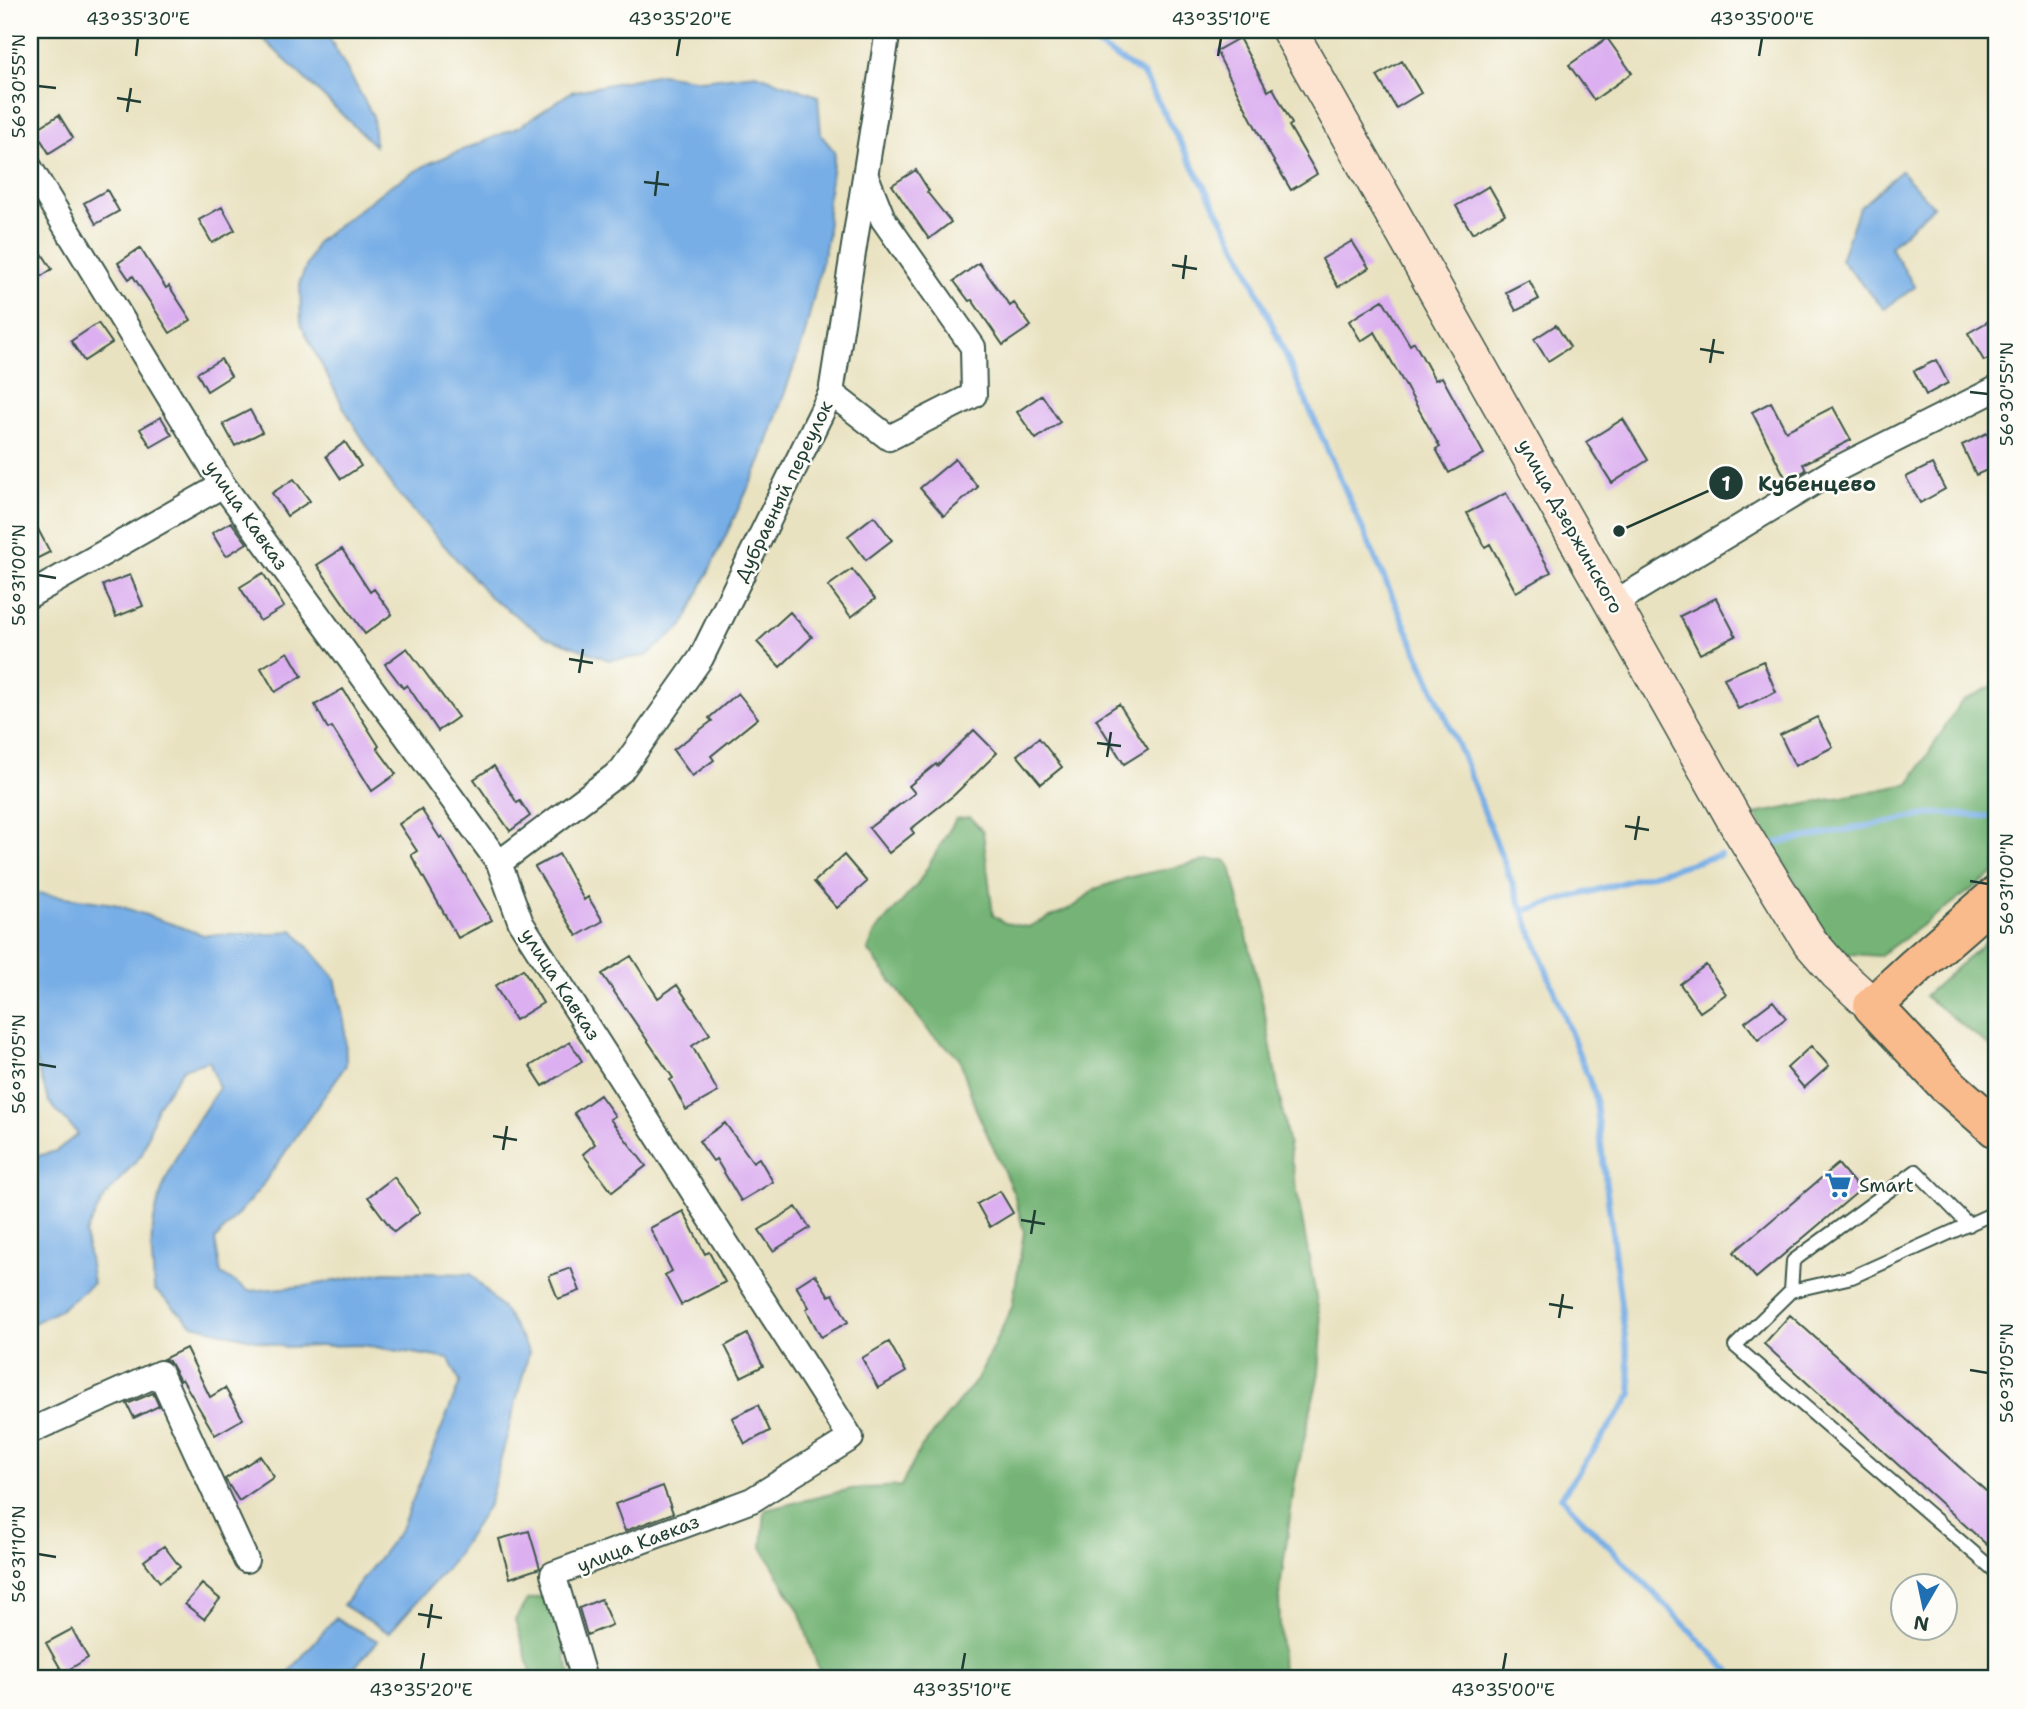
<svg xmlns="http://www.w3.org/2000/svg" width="2026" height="1709" viewBox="0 0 2026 1709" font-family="'Shantell Sans',sans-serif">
  <rect width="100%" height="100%" fill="#fdfcf7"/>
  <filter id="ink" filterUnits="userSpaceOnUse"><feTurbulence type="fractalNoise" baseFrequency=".0143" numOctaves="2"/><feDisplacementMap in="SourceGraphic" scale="14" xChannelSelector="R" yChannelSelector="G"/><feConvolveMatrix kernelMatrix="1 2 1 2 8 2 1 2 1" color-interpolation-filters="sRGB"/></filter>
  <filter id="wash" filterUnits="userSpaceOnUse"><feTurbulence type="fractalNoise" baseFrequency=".00686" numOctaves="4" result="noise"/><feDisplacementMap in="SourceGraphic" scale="28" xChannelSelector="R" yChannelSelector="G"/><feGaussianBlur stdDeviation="1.57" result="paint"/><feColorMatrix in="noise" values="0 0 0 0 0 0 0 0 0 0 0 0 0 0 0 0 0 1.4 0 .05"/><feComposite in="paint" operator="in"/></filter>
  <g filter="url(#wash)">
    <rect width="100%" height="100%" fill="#e9e2c1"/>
    <!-- forest -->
    <path fill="#74b476" stroke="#4a7855" stroke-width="2" d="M1996,684v188l-117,84 -42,-3 -82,-139 154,-30 52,-82z
      M970,817l13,15 10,83 12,8 23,4 47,-21 20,-17 35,-12 78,-17h17l6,7 33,142 58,321 -3,43 -24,108 -16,115 3,83h-460l-23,-68 -37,-64 3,-37 86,-21 50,-3 19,-37 57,-69 35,-73 12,-75 -10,-38 -39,-87 -16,-50 -28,-23 -63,-84 7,-18 42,-47 39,-66z
      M1994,934h2v117l-71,-55z
      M553,1594l10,15 2,50 8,20h-40l-18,-59 12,-20z"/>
    <!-- water -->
    <path fill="#77aee6" stroke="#4b768d" stroke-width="2" d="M254,30h71l48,86 2,30z
      M660,74l41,6 55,-6 62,22 3,39 14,17 -7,46v38l-24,102 -44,125 -77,163 -37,30 -37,4 -66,-25 -53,-38 -97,-109 -48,-78 -44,-85 -1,-44 17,-39 71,-55 40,-23 91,-37 52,-35z
      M1901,171l32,35 -43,41 25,40 -31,22 -43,-49 18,-52z
      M30,892l84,12 90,31 69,-1 20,-4 42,48 10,48 1,39 -87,125 -44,50 6,34 28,17 57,-5 79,-14 86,2 36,40 22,38 -40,152 -37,58 -63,71 -46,-28 58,-76 59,-147 -11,-23 -87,-14 -78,2 -91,-22 -39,-36c0,-17 -4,-37 -2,-54 5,-55 37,-103 67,-147l-10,-27 -26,8 -26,38 -15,47 -38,44 -19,36 8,49 -33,27 -30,15v-167l26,-7 22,-17 -29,-32 -19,-58z
      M335,1618l43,23 -34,38h-61z"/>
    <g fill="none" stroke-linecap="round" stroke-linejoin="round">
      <!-- stream -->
      <path stroke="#77aee6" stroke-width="6" d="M1073,30l70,44 98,180 220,498 134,343 37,299 -71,103 176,182
        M1776,843l161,-30 59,4
        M1523,911l197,-56"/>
    </g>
    <g id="blocks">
      <!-- building -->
      <path fill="#dcb0f0" d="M1239,38l29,53 5,-3 19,36 -3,2 28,48 -26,16 -22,-37 -53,-102z
        M1607,38l25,35 -38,27 -25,-35z
        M1402,61l19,32 -25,15 -19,-32z
        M59,115l14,23 -24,15 -14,-23z
        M916,170l13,21 -2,1 24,30 -22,17 -37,-54z
        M1489,186l16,28 -33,19 -16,-27z
        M107,190l12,21 -23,13 -12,-21z
        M222,207l13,23 -23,13 -13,-23z
        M30,235l22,34 -22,15z
        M1352,241l17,27 -31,19 -16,-28z
        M140,248l26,40 3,-2 22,34 -21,13 -37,-57 -4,3 -11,-16z
        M979,263l31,43 4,-3 17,23 -28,19 -31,-45 -3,1 -15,-20z
        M1529,280l10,19 -23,12 -10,-19z
        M1383,300l27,45 4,-3 21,38 7,-3 42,77 -35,19 -13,-24 4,-2 -65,-115 -14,9 -12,-20z
        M1996,317v37l-12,7 -16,-28z
        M98,323l14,20 -28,18 -13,-20z
        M1556,325l14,22 -22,14 -14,-22z
        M221,359l10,17 -24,15 -10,-18z
        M1936,360l12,23 -22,12 -12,-24z
        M1042,395l18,27 -24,17 -19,-27z
        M1771,402l15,29 47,-24 18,33 -48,24 3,6 -19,11 -35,-69z
        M250,410l12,22 -27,14 -12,-22z
        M161,417l11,18 -21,12 -11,-18z
        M1623,419l25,41 -36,23 -26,-41z
        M1987,433l9,20v13l-20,9 -14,-30z
        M345,442l16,24 -20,13 -15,-23z
        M955,459l23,28 -34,29 -24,-28z
        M1932,464l13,25 -25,14 -14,-26z
        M294,479l16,22 -23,15 -15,-23z
        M1506,493l45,79 -35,20 -26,-48 -5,3 -18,-34z
        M30,514l20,38 -20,10z
        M874,516l18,24 -26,20 -18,-24z
        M231,522l16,21 -21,13 -14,-23z
        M342,549l28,43 4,-3 18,25 -27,20 -48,-69z
        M852,569l23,30 -24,18 -23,-31z
        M263,573l21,34 -24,14 -20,-34z
        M130,575l13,31 -27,11 -13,-32z
        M1716,598l20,38 -36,18 -20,-38z
        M790,612l22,25 -32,30 -23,-25z
        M407,648l51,69 -20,14 -31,-46 -4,3 -18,-24z
        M288,652l14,24 -27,16 -14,-24z
        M1763,661l13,31 -38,17 -14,-31z
        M343,689l36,57 -2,2 19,26 -24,17 -40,-64 -4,2 -13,-24z
        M738,693l20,25 -47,38 3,4 -22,16 -19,-26 39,-29 -3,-3z
        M1119,704l29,45 -24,15 -28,-45z
        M1817,717l16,30 -38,19 -15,-31z
        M974,730l23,23 -43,42 -43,34 3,4 -25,20 -20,-25 46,-35 -6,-7 27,-22 1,2z
        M1039,738l23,29 -21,17 -24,-29z
        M494,766l23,37 3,-2 10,15 -20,15 -36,-52z
        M421,809l19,29 2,-2 50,84 -34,18 -47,-83 6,-4 -18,-27z
        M559,854l25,46 4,-3 15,24 -26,15 -42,-69z
        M844,855l23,27 -30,26 -23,-26z
        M631,956l27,42 19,-13 33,49 -18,12 26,46 -32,18 -16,-30 3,-2 -71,-104z
        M1706,965l20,29 -26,18 -20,-28z
        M523,969l20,34 -28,17 -20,-34z
        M1773,1001l13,17 -28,22 -13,-18z
        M570,1042l12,19 -39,25 -13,-20z
        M1811,1046l18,20 -25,22 -17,-20z
        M600,1095l15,21 -5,3 36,47 -34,26 -29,-38 12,-10 -21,-31z
        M725,1123l28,39 6,-4 14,24 -32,19 -25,-42 -3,2 -14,-20z
        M1838,1164l22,26 -104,88 -22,-26z
        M394,1177l26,35 -26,20 -26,-35z
        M1000,1191l13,22 -23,14 -13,-23z
        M796,1207l14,21 -37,23 -14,-21z
        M683,1211l22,43 4,-2 16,30 -44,23 -16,-30 7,-4 -22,-43z
        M571,1268l9,23 -22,8 -9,-23z
        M815,1274l14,22 4,-2 15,28 -27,15 -15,-28 3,-2 -13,-21z
        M1790,1315l206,185v53l-232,-209z
        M747,1334l16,32 -22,11 -16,-31z
        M889,1342l17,30 -28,16 -16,-30z
        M186,1348l24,49 15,-9 18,31 -28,16 -33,-56 -2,2 -11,-20 -6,-2z
        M153,1393l6,13 -25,12 -7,-14z
        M758,1405l12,26 -25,13 -13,-26z
        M260,1456l14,21 -35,24 -14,-22z
        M663,1486l10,27 -48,18 -10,-27z
        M529,1531l11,37 -30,10 -11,-39z
        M164,1546l16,21 -20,15 -16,-21z
        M202,1584l18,15 -16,20 -19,-15z
        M601,1599l11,26 -25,10 -8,-27z
        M72,1629l16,29 -25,15 -17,-30z"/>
    </g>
  </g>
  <g filter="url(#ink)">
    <use href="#blocks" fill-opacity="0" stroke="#3d5649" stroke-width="2"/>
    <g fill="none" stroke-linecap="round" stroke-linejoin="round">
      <defs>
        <path id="lane" d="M1996,1212l-144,65 -61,14 -56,55 261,226
          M1791,1291l2,-30 123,-90 53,54"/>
        <path id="street" d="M30,168l193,317 276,378 22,60 330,515 -99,62 -199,74 31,105
          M831,393l58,45 85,-43 -1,-48 -90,-128 -17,-43
          M30,595l193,-110
          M1614,603l219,-132 163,-82
          M499,863l122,-92 80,-113 130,-265 57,-363
          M30,1431l130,-58 86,187"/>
        <path id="secondary" d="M1289,30l449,796 72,116 27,31 36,33"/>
        <path id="primary" d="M1996,896l-80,70 -43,40 74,79 49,43"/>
      </defs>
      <!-- lane casing -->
      <use href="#lane" stroke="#3d5649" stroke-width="16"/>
      <!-- street casing -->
      <use href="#street" stroke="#3d5649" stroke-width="28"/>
      <!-- secondary casing -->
      <use href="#secondary" stroke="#3d5649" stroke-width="38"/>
      <!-- primary casing -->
      <use href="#primary" stroke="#3d5649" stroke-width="42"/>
      <!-- lane -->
      <use href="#lane" stroke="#fff" stroke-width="12"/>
      <!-- street -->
      <use href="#street" stroke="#fff" stroke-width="24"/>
      <!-- secondary -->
      <use href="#secondary" stroke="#fde4d1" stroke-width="35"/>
      <!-- primary -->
      <use href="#primary" stroke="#fabb8c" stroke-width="38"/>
    </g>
  </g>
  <!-- ticks -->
  <path fill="none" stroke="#1f3d34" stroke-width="2.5" d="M136,56l2,-18M677,56l3,-18M1218,56l3,-18M1759,56l3,-18M38,86l18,2M117,98l24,4M127,112l4,-24M644,182l25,3M655,196l3,-25M1172,265l25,4M1183,279l3,-24M1700,349l24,4M1710,363l4,-24M1970,392l18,2M38,575l18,3M569,659l24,4M579,673l4,-24M1097,743l24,3M1107,757l4,-25M1625,826l24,4M1635,840l4,-24M1970,881l18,3M38,1064l18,3M493,1136l24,4M503,1150l4,-24M1021,1220l24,4M1031,1234l4,-24M1549,1304l24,4M1559,1318l4,-24M1970,1370l18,3M38,1554l18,3M418,1614l24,4M428,1628l4,-24M421,1670l3,-17M962,1670l3,-17M1503,1670l3,-17"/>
  <!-- icons -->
  <defs>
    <symbol id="supermarket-bare" viewBox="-9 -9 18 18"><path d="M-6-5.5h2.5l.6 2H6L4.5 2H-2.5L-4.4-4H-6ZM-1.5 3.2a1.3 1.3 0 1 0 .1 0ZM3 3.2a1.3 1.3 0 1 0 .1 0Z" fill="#1f6fb2" stroke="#fdfcf7" stroke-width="2.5" paint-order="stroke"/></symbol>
  </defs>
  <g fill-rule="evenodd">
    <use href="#supermarket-bare" x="1819" y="1166" width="38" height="38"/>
  </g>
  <g text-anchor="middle" stroke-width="5" stroke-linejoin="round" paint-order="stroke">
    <!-- street labels -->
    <g font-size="19" fill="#1f3d34" stroke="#fdfcf7">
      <text transform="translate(783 491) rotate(-64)" y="7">Дубравный переулок</text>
      <text transform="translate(247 515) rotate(55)" y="7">улица Кавказ</text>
      <text transform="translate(1571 526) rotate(61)" y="7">улица Дзержинского</text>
      <text transform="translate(561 984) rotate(57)" y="7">улица Кавказ</text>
      <text transform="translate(638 1543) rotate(-21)" y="7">улица Кавказ</text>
    </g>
    <!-- poi labels -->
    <g font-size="19" fill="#1f3d34" stroke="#fdfcf7" text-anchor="start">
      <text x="1859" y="1192">Smart</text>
    </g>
  </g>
  <!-- callouts -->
  <path fill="none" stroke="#1f3d34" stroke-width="2.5" d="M1619 531L1726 483"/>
  <g fill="#1f3d34" stroke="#fdfcf7" stroke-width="2.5">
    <circle cx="1619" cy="531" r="7"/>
    <circle cx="1726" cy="483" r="18"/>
  </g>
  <g font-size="21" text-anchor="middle" font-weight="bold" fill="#fff">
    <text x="1726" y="491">1</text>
  </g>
  <g font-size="21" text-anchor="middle" font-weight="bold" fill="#1f3d34" stroke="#fdfcf7" stroke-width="5" stroke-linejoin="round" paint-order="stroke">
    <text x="1817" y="491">Кубенцево</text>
  </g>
  <!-- margin -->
  <rect width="2026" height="1709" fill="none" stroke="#fdfcf7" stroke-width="77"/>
  <!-- north arrow -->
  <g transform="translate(1924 1607) rotate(189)"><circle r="33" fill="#fdfcf7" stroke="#a4b0a9" stroke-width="2"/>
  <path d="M0-5L12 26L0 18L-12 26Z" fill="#1f6fb2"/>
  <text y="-10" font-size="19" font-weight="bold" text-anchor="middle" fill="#1f3d34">N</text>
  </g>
  <rect x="38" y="38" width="1950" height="1632" fill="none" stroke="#1f3d34" stroke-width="2.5"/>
  <g font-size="18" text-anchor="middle" fill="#1f3d34">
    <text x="138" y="25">43°35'30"E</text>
    <text x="680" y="25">43°35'20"E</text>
    <text x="1221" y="25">43°35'10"E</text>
    <text x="1762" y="25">43°35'00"E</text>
    <text transform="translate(19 86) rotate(-90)" y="6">56°30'55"N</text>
    <text transform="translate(2007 394) rotate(-90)" y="6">56°30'55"N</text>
    <text transform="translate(19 575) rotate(-90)" y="6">56°31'00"N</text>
    <text transform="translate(2007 884) rotate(-90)" y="6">56°31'00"N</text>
    <text transform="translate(19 1064) rotate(-90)" y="6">56°31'05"N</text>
    <text transform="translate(2007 1373) rotate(-90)" y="6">56°31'05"N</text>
    <text transform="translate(19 1554) rotate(-90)" y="6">56°31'10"N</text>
    <text x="421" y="1696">43°35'20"E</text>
    <text x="962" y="1696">43°35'10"E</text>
    <text x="1503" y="1696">43°35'00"E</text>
  </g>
</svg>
